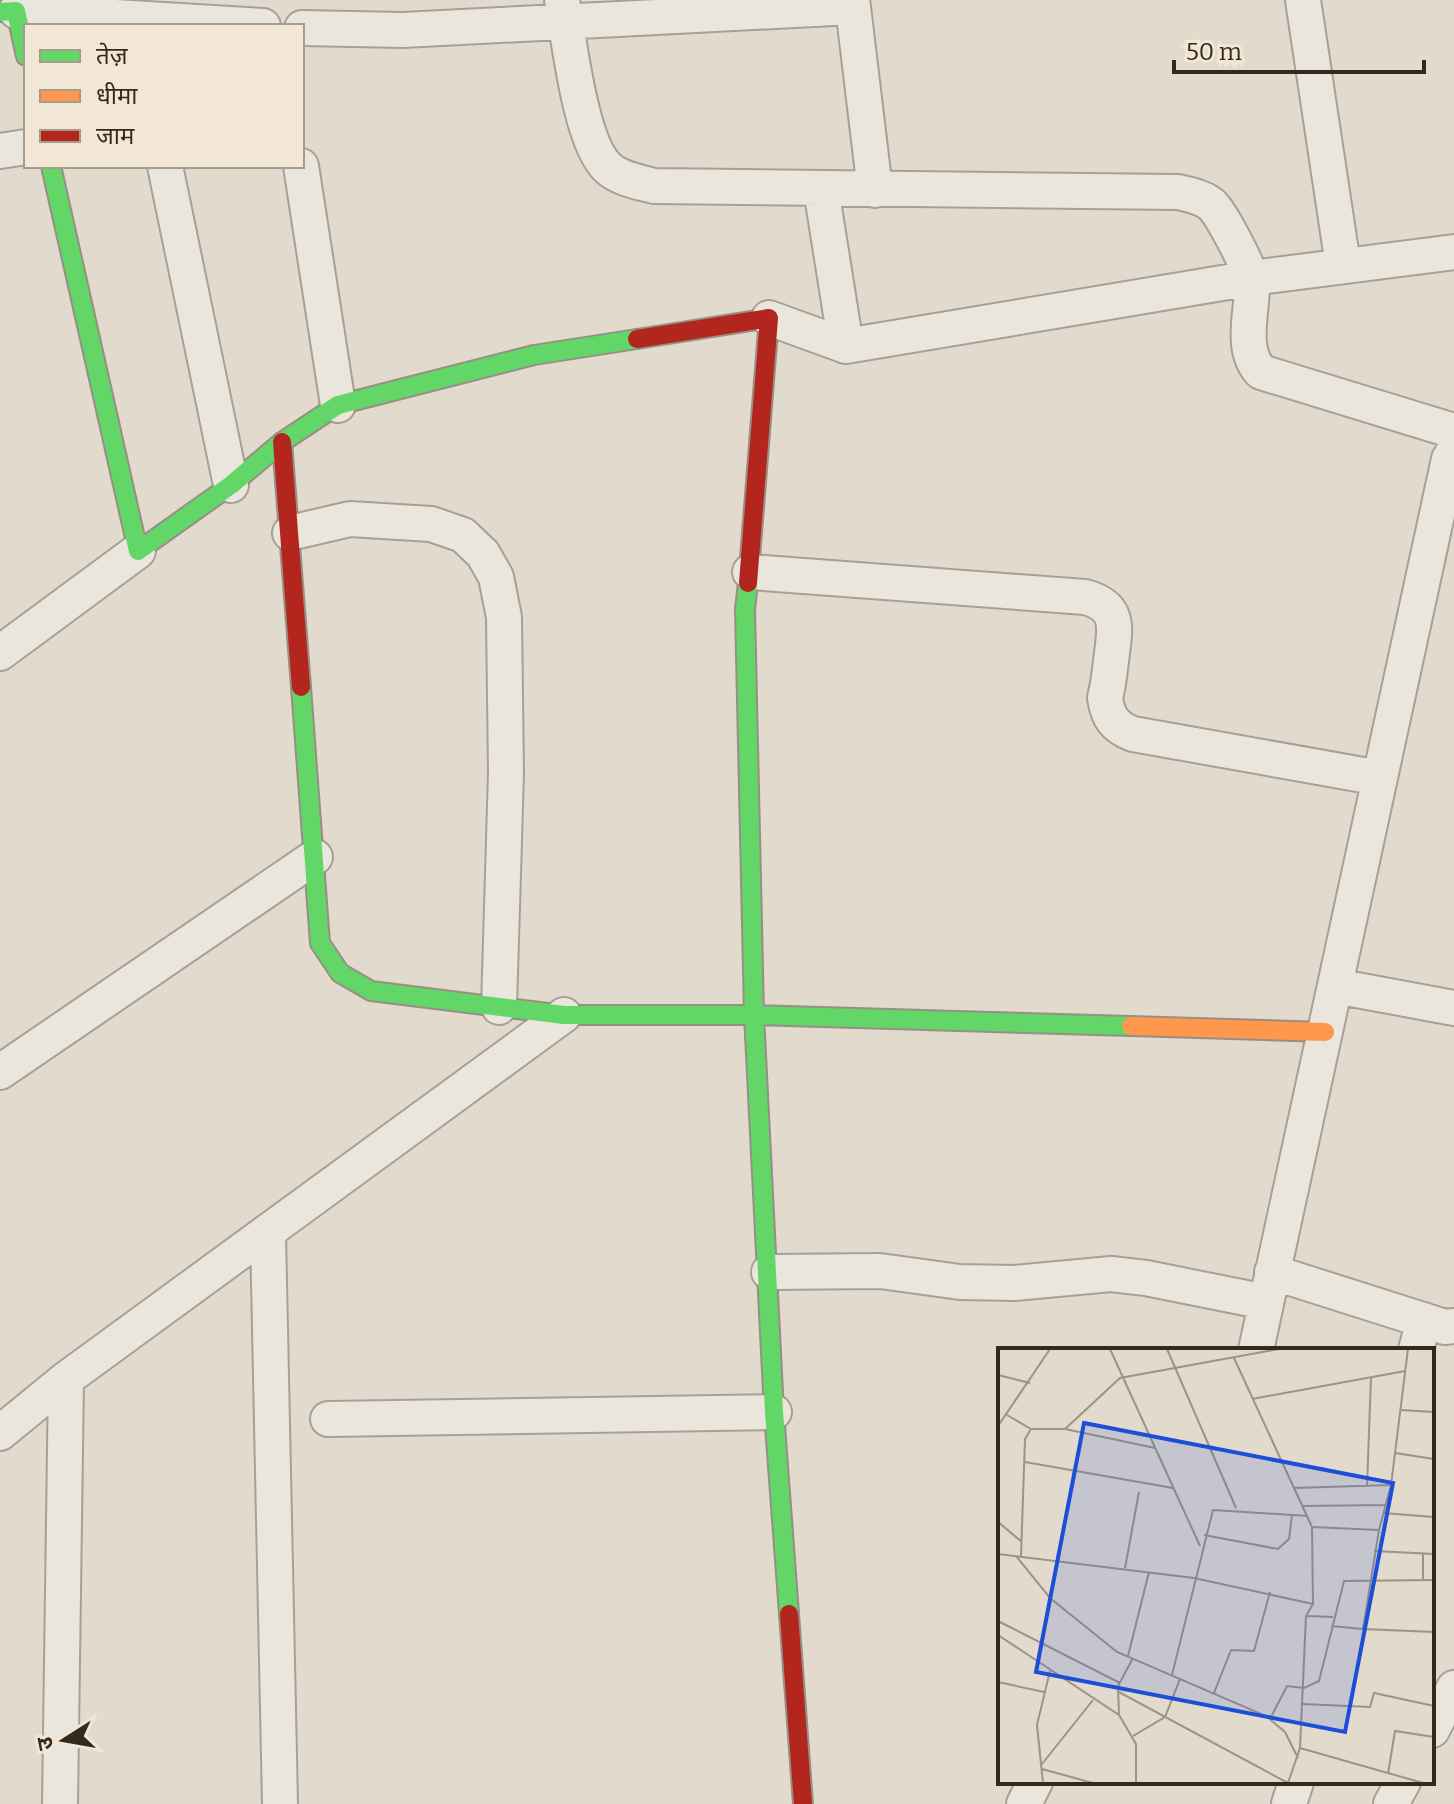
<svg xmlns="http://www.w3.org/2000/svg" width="1454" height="1804" viewBox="0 0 1454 1804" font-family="Bitter,'Noto Sans Devanagari',serif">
  <rect width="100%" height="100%" fill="#e2dacd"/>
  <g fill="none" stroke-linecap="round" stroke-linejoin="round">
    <defs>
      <path id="street" d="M562,0c7,38 18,143 46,168 12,11 31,14 46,18l524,6c12,3 25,5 34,13 10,10 39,65 40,77 1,30 -13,66 9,90l193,59
        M1303,0l40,265
        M853,7l22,183
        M16,11l247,15
        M302,28l101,2 450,-23 -1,-7
        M0,151l26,-4
        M165,166l66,319
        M301,166l37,239
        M821,189l25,157
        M769,318l77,28 406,-68 202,-26
        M290,533l60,-14 81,5 32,11 20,19 13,23 8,40 2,156 -7,234
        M750,572l335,25c33,9 31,27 27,56 -2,15 -3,30 -7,45 3,20 10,29 28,36l247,44
        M0,653l138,-102
        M1335,986l119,22
        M0,1072l315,-215
        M268,1234l12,570
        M769,1272l111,-1 80,11 54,1 97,-9 35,4 120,24
        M1272,1272l173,55 9,-1
        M1256,1350l193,-891 5,-8
        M1416,1350l8,-30
        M328,1419l446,-7
        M0,1433l66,-54 498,-364
        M1432,1730l22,-42
        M60,1804l6,-425
        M1024,1804l11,-22
        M1289,1804l7,-22
        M1391,1804l12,-22"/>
      <path id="fast" d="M0,12l16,-1 10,45
        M51,166l87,385 93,-66 51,-43 56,-37 196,-50 103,-16
        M748,583l-3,26 9,406 20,397 15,202
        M301,687l19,256 20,30 31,18 193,24h190l377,11"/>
      <path id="slow" d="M1131,1026l194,6"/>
      <path id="jam" d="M637,339l132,-21 -21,265
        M282,442l19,245
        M789,1614l14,190"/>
    </defs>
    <!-- street casing -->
    <use href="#street" stroke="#a7a096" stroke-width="38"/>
    <!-- fast casing -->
    <use href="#fast" stroke="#978f86" stroke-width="22"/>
    <!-- slow casing -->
    <use href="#slow" stroke="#978f86" stroke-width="22"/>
    <!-- jam casing -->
    <use href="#jam" stroke="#978f86" stroke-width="22"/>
    <!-- street -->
    <use href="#street" stroke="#eae6de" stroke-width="34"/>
    <!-- fast -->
    <use href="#fast" stroke="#63d668" stroke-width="18"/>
    <!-- slow -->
    <use href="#slow" stroke="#ff974d" stroke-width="18"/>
    <!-- jam -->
    <use href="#jam" stroke="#b3261e" stroke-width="18"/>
  </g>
  <!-- overview -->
  <g transform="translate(998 1348)">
    <rect width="436" height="436" fill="#e2dacd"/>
    <path fill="none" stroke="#9d9387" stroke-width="2" d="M112,1l90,197M169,1l69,159M236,10l60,130M0,27l32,8M254,51l153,-28M403,62l33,2M9,67l24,14M0,78l52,-77M67,81l55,-51 159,-29M397,105l39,6M27,114l148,26M369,138l4,-109M304,158l83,-1M385,165l51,4M0,174l24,20M314,179l67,3 12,-45M381,182l-16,99 71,3M206,187l74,14 11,-10 3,-24M376,203l60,3M0,206l196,24 119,26 -1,-77 -18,-39 97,-3 17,-136M18,208l34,42 67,54 149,64 19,16 13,26M23,208l4,-117 6,-10h34l90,19M127,220l14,-76M425,232v-26M308,268l27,1M0,273l122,62M333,278l32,3M0,287l121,80 17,29v39M130,308l21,-84M174,327l41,-165 95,6M0,334l46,10M119,343l171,92M216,345l17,-43 23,1 16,-59M305,356l67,3 4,-14 60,13M121,367l-1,-29 15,-28M272,371l17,-33 17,2 15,-7 25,-100 90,-1M135,388l32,-19 15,-38M302,400l123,35M44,416l51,-64M44,421l51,14M390,426l7,-43 39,6M45,435l-6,-58 13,-54M290,435l12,-35 6,-132 7,-12"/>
    <path fill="#1d4ed8" fill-opacity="0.15" stroke="#1d4ed8" stroke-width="4" d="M86,75l309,60 -48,249 -309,-60z"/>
    <rect width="436" height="436" fill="none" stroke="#35281f" stroke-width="4"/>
  </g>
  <!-- legend -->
  <rect x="24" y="24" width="280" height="144" fill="#f2e7d4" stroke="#a69b8c" stroke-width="2"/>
  <rect x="40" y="50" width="40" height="12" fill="#63d668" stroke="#a69b8c" stroke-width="2"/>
  <text x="96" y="64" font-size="24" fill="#35281f">तेज़</text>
  <rect x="40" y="90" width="40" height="12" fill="#ff974d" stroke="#a69b8c" stroke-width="2"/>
  <text x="96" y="104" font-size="24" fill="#35281f">धीमा</text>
  <rect x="40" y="130" width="40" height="12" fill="#b3261e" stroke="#a69b8c" stroke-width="2"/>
  <text x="96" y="144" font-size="24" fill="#35281f">जाम</text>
  <!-- north arrow -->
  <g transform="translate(64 1740) rotate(259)" stroke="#f2e7d4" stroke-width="6" paint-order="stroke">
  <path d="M0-6L14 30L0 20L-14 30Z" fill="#35281f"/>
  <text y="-12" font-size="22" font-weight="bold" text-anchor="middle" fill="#35281f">उ</text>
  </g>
  <!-- scale -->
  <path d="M1174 60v12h250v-12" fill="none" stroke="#35281f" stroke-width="4"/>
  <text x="1186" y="60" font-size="24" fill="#35281f" stroke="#f2e7d4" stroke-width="6" paint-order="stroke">50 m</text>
</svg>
